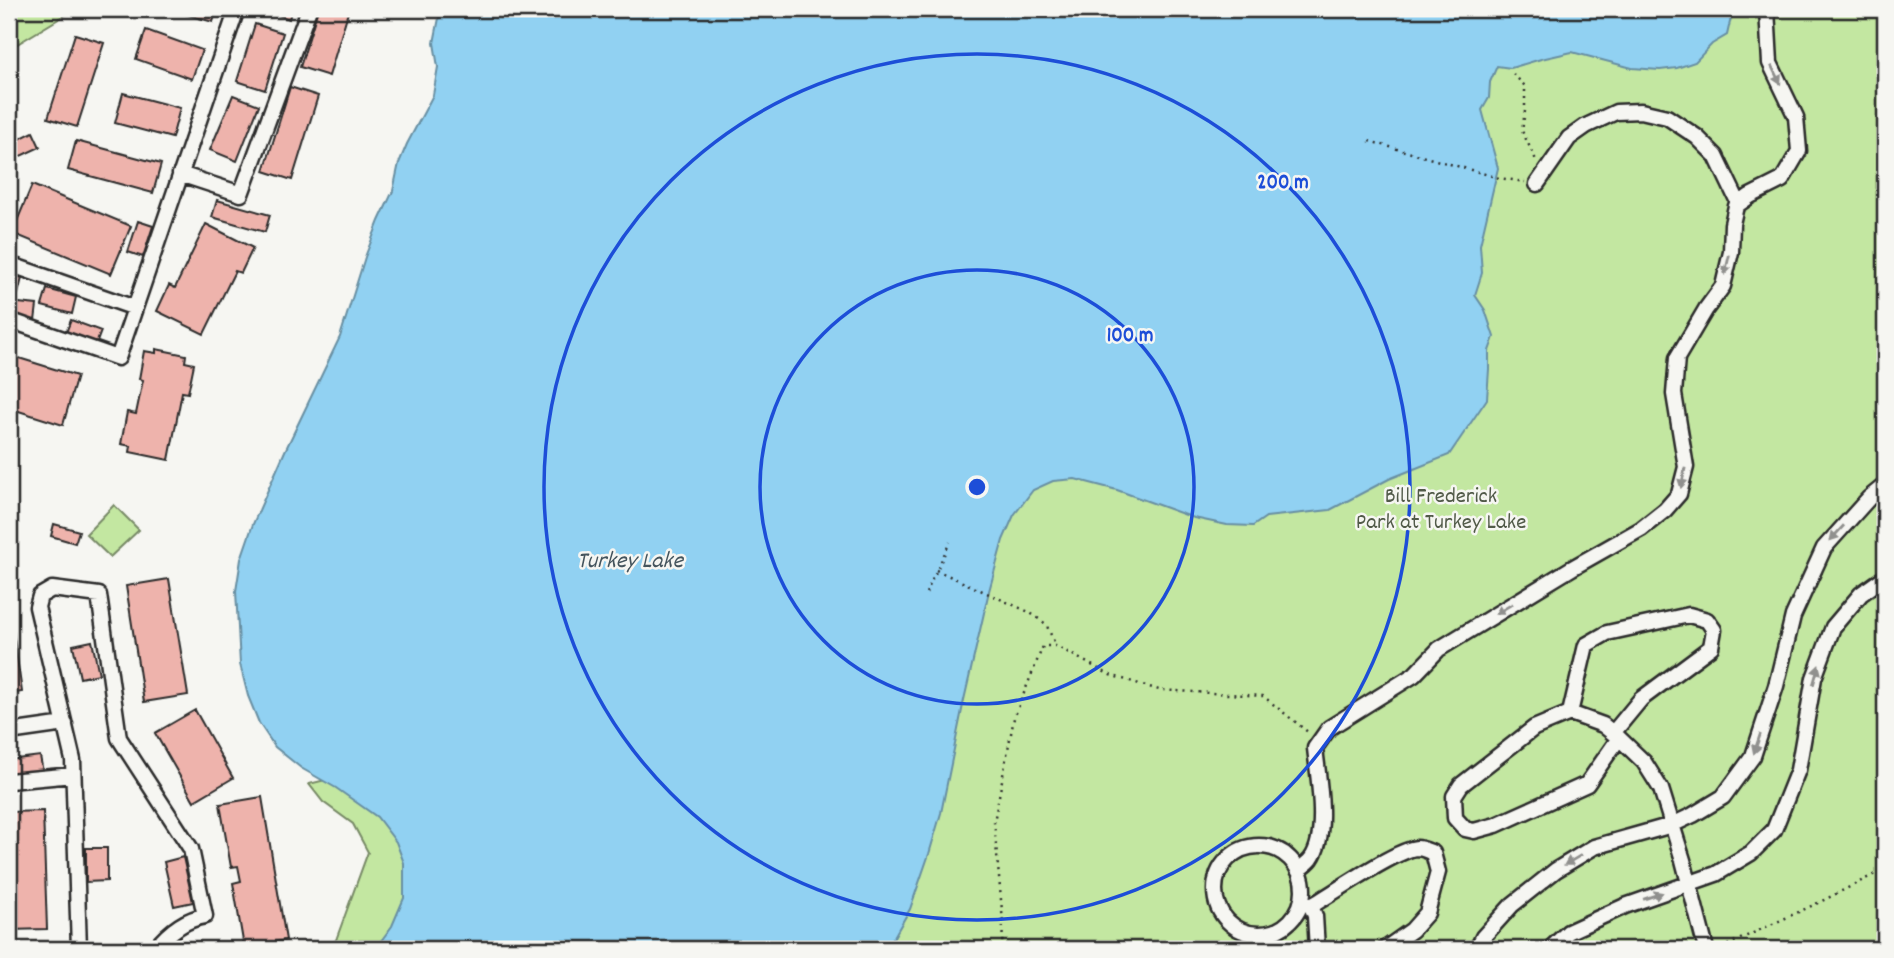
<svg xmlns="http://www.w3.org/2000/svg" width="1894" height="958" viewBox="0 0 1894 958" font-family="Dekko,sans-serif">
  <rect width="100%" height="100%" fill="#f6f6f2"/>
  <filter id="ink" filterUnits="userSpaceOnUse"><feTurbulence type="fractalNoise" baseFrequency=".0143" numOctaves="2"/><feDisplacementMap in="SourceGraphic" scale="14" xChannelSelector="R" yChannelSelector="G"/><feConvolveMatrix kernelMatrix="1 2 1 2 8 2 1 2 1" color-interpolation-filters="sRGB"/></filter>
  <g filter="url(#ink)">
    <!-- green -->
    <path fill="#c3e7a1" stroke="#778966" stroke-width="2" d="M9,9h66l-66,40z
      M1619,9h266v940h-1559l10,-9 32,-88 -15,-28 -30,-22 -14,-18 564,-140 -100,-428z
      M114,505l25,25 -29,27 -24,-23z"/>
    <!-- water -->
    <path fill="#91d1f2" stroke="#688fa2" stroke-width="2" d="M443,9h1290l-6,26 -15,9 -17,18 -18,6 -17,2 -28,-2 -60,-16 -31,7 -30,9 -14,-2 -7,16 -1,16 -7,12 16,58 -18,77 2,28 -7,22 10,15 9,27 -5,14v18l-2,30 -38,56 -60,24 -59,31 -64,7 -13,9 -26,-1 -33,-7 -77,-28 -42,-11 -22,2 -20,9 -19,25 -11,25 -14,51 -25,109 -23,113 -12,41 -19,55 -19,33 -10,7h-506l17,-23 12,-28v-35l-8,-21 -19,-25 -41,-29 -35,-20 -26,-21 -16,-24 -11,-27 -8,-32 -4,-73 5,-32 12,-35 32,-73 55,-114 25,-80 14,-36 14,-30 6,-28 8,-19 26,-49 5,-28 -4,-24 6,-30z"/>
    <!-- building -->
    <path fill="#eeb3ac" stroke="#2b2b2b" stroke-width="2" d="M167,9h50l-4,13z
      M262,9h30l-3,10z
      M318,9h31l-20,67 -29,-9z
      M255,24l28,9 -18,57 -28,-9z
      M146,30l56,20 -10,29 -56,-20z
      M75,34l29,9 -27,84 -29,-9z
      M290,87l28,9 -26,84 -28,-9z
      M123,93l57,15 -8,30 -57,-15z
      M233,95l26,10 -22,56 -27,-11z
      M33,132l7,15 -28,13 -3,-7v-9z
      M76,141l85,23 -8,29 -85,-23z
      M32,185l99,41 -20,48 -99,-41z
      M217,200l53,15 -5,17 -53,-15z
      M138,221l15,5 -10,31 -15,-5z
      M206,224l47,24 -12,25 -6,-2 -31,63 -47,-23 12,-26 6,3z
      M9,274l13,4 -4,16 -9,-2z
      M47,289l29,8 -4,17 -30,-8z
      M9,302l28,3 -2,16 -26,-4z
      M71,320l30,11 -6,16 -30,-12z
      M156,349l30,6 -1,7 9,2 -6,29 -6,-1 -13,68 -39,-8 1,-6 -10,-2 6,-32 9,2 7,-34 -4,-1 5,-28 12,2z
      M9,355l68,21 -14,49 -54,-17z
      M54,524l25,7 -4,12 -24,-7z
      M169,579l19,116 -44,7 -18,-116z
      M9,603l13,89 -13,2z
      M92,641l7,33 -19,4 -7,-33z
      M195,710l38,68 -39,23 -39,-68z
      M40,756l3,16 -34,5v-17z
      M262,797l24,143 -42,7 -11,-64 8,-2 -3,-15 -7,1 -11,-63z
      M43,811l4,118 -38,1v-118z
      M86,848h21v33l-21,1z
      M183,857l10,45 -19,4 -10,-44z"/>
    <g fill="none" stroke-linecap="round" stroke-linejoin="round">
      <defs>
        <path id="minor" d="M180,174l61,20 68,-185
          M1537,184l32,-46 17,-12 30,-14 25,-1 26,6 30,20 19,19 23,48
          M9,264l126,44
          M9,320l109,38 119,-349
          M1570,713l16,-68 21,-12 82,-18 18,5 7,10 -3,17 -70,52 -28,34
          M9,732l56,-8
          M1619,738l-32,46 -91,41 -22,6 -9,-2 -10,-11 -1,-22 7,-11 73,-57 36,-15 33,12 16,13 25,24 17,27 22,71 23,89
          M9,781l64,-6
          M1215 890a44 44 0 1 1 88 0a44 44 0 1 1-88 0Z
          M1298,870c4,-3 10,-7 13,-11 18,-25 7,-82 4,-111l14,-20 85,-53 25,-26 133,-81 69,-39 24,-19 14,-16 7,-27 -12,-73 3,-36 29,-49 17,-23 8,-34 1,-28 4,-18 14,-10 32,-16 17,-29 -3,-34 -26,-54 -3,-54
          M1305,903l6,3 4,10 2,33
          M1311,906c21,-12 86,-57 106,-58 5,0 11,3 16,5l5,19 -11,41 -15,17 -27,19
          M1263,935l18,14
          M79,949l-6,-189 -36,-153 3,-11 12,-7 47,6 20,143 72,111 14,67c-20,3 -37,17 -50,33
          M1477,949l6,-12 29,-32 44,-35 38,-23 78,-22 21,-10 30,-18 30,-41 23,-70 17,-70 31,-68 45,-50 16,-13
          M1550,949l18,-17 57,-26 91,-32 35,-21 23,-23 24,-60 16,-92 19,-51 28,-33 24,-17"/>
      </defs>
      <!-- minor casing -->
      <use href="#minor" stroke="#2b2b2b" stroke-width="19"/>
      <!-- path -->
      <path stroke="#2b2b2b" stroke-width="2.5" stroke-dasharray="2 5" stroke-linecap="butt" d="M1513,74l12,12v25l-3,20 15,31
        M1369,141l130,37 26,4
        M936,570l93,42 17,12 10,22
        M926,593l24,-51
        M1721,948l99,-46 65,-33
        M1002,949l1,-27 -9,-100 20,-104 29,-72h13l54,29 49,15 104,6 46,37"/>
      <!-- minor -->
      <use href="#minor" stroke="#f6f6f2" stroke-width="14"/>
    </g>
    <!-- one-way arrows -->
    <defs><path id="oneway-solid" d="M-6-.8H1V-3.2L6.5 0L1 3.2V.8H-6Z" transform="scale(1.75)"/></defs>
    <g fill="#90908e">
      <use href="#oneway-solid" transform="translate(1776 75) rotate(64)"/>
      <use href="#oneway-solid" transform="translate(1727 265) rotate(103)"/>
      <use href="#oneway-solid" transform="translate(1683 478) rotate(102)"/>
      <use href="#oneway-solid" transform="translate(1837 533) rotate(132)"/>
      <use href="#oneway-solid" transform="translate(1504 609) rotate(149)"/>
      <use href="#oneway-solid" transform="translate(1816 675) rotate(-74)"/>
      <use href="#oneway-solid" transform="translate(1757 744) rotate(109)"/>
      <use href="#oneway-solid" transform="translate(1573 860) rotate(149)"/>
      <use href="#oneway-solid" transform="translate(1653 896) rotate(-19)"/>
    </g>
  </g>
  <!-- distance rings -->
  <g fill="none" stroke="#1d4ed8" stroke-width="3.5">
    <circle cx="977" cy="487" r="217"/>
    <circle cx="977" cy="487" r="433"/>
  </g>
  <g text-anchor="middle" stroke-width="5" stroke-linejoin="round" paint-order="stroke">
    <!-- park labels -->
    <g font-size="23" fill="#515a48" stroke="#f6f6f2">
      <text x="1441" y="502">Bill Frederick<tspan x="1441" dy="26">Park at Turkey Lake</tspan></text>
    </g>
    <!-- water labels -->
    <g font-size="24" font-style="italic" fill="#44545d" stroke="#f6f6f2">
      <text x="630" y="567">Turkey Lake</text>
    </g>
  </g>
  <circle cx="977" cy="487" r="10" fill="#1d4ed8" stroke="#f6f6f2" stroke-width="3.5"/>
  <g font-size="21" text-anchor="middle" font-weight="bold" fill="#1d4ed8" stroke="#f6f6f2" stroke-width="5" stroke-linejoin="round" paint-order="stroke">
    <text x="1283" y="188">200 m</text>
    <text x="1130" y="341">100 m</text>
  </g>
  <!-- margin -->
  <rect width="1894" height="958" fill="none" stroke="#f6f6f2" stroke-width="35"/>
  <rect x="18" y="18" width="1859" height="923" fill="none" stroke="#2b2b2b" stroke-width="2.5" filter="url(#ink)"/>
</svg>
